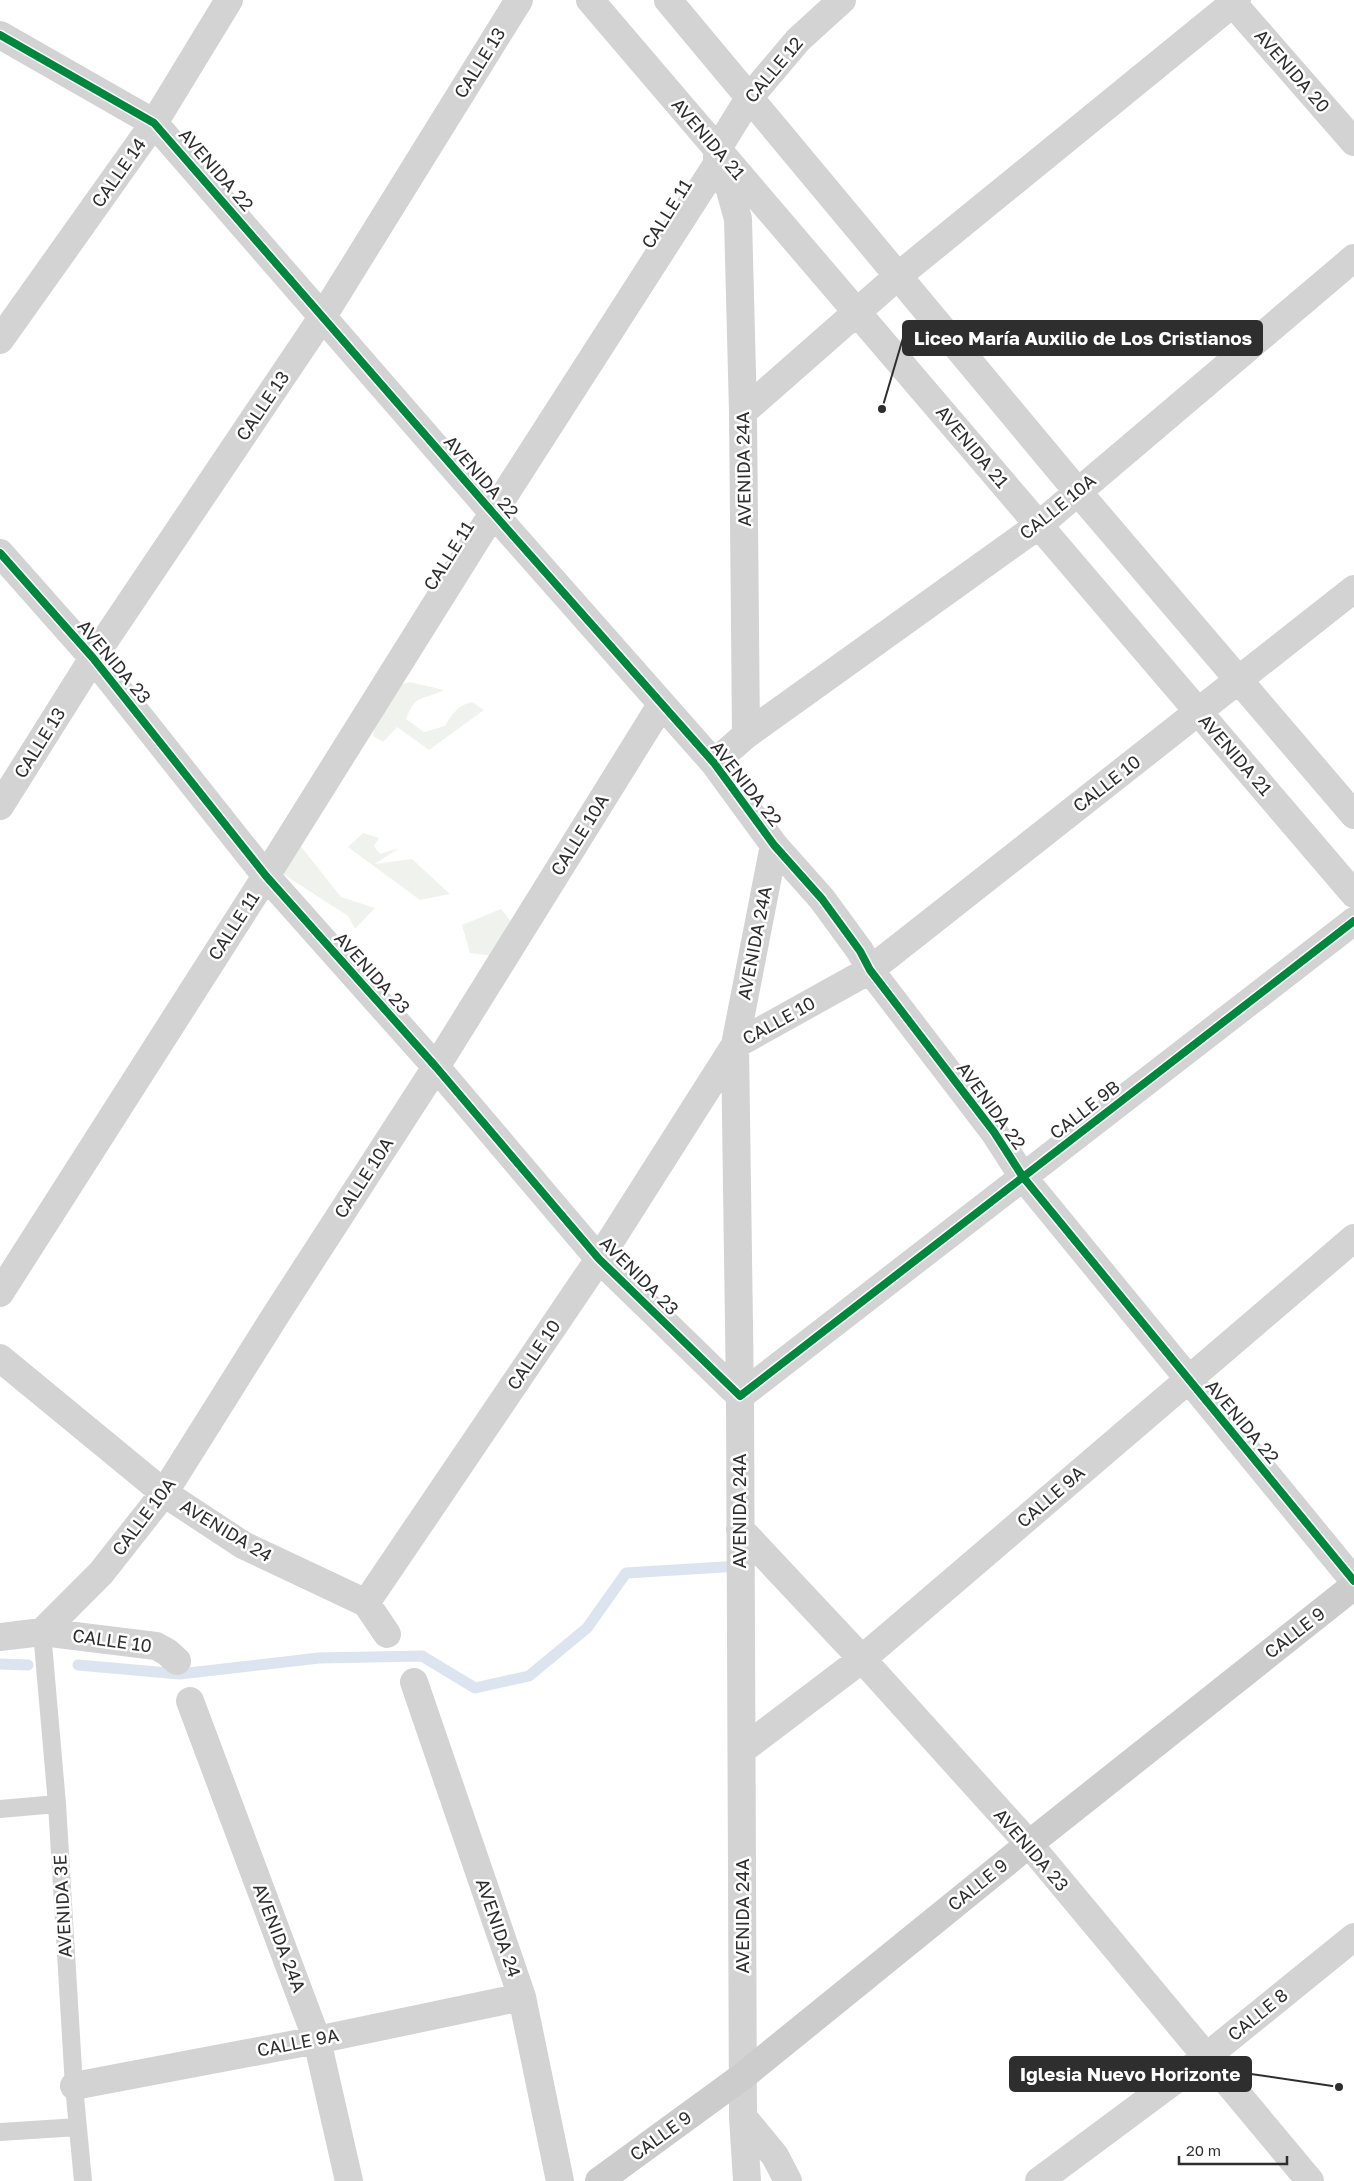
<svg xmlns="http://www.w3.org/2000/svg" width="1354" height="2181" viewBox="0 0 1354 2181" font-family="'Golos Text',sans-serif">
  <rect width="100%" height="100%" fill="#fff"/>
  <!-- green -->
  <path fill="#f0f3ed" d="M410,682l34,8c-23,12 -27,2 -38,29l18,13 21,-6c7,-12 13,-21 27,-24l12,8 -55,40 -32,-23 -14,15 -10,-6 2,-13 20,-37z
    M363,833l16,5 -5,8 6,8 19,-6 -24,16 37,-5 38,35 -30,6 -72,-53z
    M299,844l42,53 34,11 -20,21 -7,-13 -68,-44z
    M501,909l14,17 -21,30 -24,-3 -8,-28z"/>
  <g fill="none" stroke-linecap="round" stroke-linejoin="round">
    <!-- stream -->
    <path stroke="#dbe4ef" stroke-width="11" d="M0,1664l28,1
      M78,1665l102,9 139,-16 103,-2 53,32 54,-12 58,-48 39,-55 114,-7"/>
    <!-- lane -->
    <path stroke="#d3d3d3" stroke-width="18" d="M42,1632l15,172 17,282 9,95
      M0,1809l57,-5
      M0,2132l78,-5"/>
    <!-- street -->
    <path stroke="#d3d3d3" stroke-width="28" d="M590,0l764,894
      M668,0l410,492 276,323
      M1230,0l124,142
      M0,35l154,88 339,390 221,250 60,82 48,54 38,52 10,19 124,162 29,45 331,404
      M0,340l154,-217 75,-123
      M743,412l155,-136 339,-276
      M0,553l93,105 173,218 170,191 163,192 141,137 614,-475
      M746,735l293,-210 315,-267
      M714,763l32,-28 -3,-323 -5,-193 -8,-29 -13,-26
      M0,806l93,-148 230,-342 196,-316
      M0,1293l266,-417 227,-363 224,-349v-14l32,-52 49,-58 44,-40
      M0,1358l164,135 79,52 123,58 21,31
      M740,1529l122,130 167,185 281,337
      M366,1603l233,-344 136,-214 135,-75 484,-381
      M42,1632l59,-59 63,-80 113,-180 159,-246 225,-362
      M0,1637l42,-5 114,14 11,6 10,9
      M414,1682l108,315 38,184
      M190,1701l127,339 32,141
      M742,1750l120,-91 492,-421
      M74,2086l243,-46 205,-43
      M743,2117l32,39 13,25
      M747,2181l-4,-64 -3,-721 -5,-351 39,-200
      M1039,2181l167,-124 148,-120"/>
    <!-- secondary -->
    <path stroke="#ccc" stroke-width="28" d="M599,2181l144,-105 286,-232 325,-258"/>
    <defs>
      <path id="cycleway" d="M0,35l154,88 339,390 221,250 60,82 48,54 38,52 10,19 124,162 29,45 331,404
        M0,553l93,105 173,218 170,191 163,192 141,137 614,-475"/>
    </defs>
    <!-- cycleway casing -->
    <use href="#cycleway" stroke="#fff" stroke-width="11"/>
    <!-- cycleway -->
    <use href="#cycleway" stroke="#00873e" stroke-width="8"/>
  </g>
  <g text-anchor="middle" stroke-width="5" stroke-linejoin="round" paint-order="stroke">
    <!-- street labels -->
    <g font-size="18" fill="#2e2e2e" stroke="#fff">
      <text transform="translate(480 63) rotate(-58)" y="6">CALLE 13</text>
      <text transform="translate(774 70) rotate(-50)" y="6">CALLE 12</text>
      <text transform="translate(1292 71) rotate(49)" y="6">AVENIDA 20</text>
      <text transform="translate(708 139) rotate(49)" y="6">AVENIDA 21</text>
      <text transform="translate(216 170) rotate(49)" y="6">AVENIDA 22</text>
      <text transform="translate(119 173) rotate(-55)" y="6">CALLE 14</text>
      <text transform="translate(667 214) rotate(-58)" y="6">CALLE 11</text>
      <text transform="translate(263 406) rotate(-56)" y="6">CALLE 13</text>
      <text transform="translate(972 447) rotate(50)" y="6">AVENIDA 21</text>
      <text transform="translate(744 469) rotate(-91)" y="6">AVENIDA 24A</text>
      <text transform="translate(481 477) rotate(49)" y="6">AVENIDA 22</text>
      <text transform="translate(1058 507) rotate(-39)" y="6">CALLE 10A</text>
      <text transform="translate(449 556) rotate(-58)" y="6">CALLE 11</text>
      <text transform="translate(114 662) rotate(50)" y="6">AVENIDA 23</text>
      <text transform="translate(40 743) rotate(-58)" y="6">CALLE 13</text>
      <text transform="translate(1235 755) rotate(49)" y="6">AVENIDA 21</text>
      <text transform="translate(746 784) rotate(52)" y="6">AVENIDA 22</text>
      <text transform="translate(1107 784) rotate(-38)" y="6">CALLE 10</text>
      <text transform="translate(580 835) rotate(-58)" y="6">CALLE 10A</text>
      <text transform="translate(234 926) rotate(-57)" y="6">CALLE 11</text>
      <text transform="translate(755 943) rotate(-79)" y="6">AVENIDA 24A</text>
      <text transform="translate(372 973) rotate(48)" y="6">AVENIDA 23</text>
      <text transform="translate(779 1021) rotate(-29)" y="6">CALLE 10</text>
      <text transform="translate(991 1106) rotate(54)" y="6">AVENIDA 22</text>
      <text transform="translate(1085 1110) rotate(-38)" y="6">CALLE 9B</text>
      <text transform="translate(364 1178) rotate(-57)" y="6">CALLE 10A</text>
      <text transform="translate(639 1276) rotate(45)" y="6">AVENIDA 23</text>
      <text transform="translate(534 1355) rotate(-56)" y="6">CALLE 10</text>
      <text transform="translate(1242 1422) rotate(50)" y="6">AVENIDA 22</text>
      <text transform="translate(1051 1497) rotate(-41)" y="6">CALLE 9A</text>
      <text transform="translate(740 1511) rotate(-90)" y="6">AVENIDA 24A</text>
      <text transform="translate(144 1517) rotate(-53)" y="6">CALLE 10A</text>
      <text transform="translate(226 1531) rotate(31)" y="6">AVENIDA 24</text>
      <text transform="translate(1295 1633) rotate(-38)" y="6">CALLE 9</text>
      <text transform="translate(112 1641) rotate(8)" y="6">CALLE 10</text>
      <text transform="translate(1031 1850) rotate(49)" y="6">AVENIDA 23</text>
      <text transform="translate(978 1885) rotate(-39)" y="6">CALLE 9</text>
      <text transform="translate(63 1906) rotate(-93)" y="6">AVENIDA 3E</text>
      <text transform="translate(743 1916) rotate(-90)" y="6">AVENIDA 24A</text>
      <text transform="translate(498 1928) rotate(71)" y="6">AVENIDA 24</text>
      <text transform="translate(279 1938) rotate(69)" y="6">AVENIDA 24A</text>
      <text transform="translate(1258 2015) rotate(-39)" y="6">CALLE 8</text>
      <text transform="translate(298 2043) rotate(-11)" y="6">CALLE 9A</text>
      <text transform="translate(661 2136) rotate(-36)" y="6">CALLE 9</text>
    </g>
  </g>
  <!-- callouts -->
  <path fill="none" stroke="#2e2e2e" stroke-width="2" d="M882 409L903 338M1339 2087L1251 2074"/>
  <g fill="#2e2e2e" stroke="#fff" stroke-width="2">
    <circle cx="882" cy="409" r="5"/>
    <circle cx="1339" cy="2087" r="5"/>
  </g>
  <g fill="#2e2e2e" stroke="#2e2e2e" stroke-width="2">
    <rect x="903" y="321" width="359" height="34" rx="5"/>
    <rect x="1010" y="2057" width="241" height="34" rx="5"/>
  </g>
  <g font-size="19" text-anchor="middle" font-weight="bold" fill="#fff">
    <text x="1083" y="345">Liceo María Auxilio de Los Cristianos</text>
    <text x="1130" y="2081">Iglesia Nuevo Horizonte</text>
  </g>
  <!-- scale -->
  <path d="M1179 2156v8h108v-8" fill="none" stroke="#2e2e2e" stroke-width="2.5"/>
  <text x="1186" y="2156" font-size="15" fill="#2e2e2e" stroke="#ffffff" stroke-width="4" paint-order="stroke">20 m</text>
</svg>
